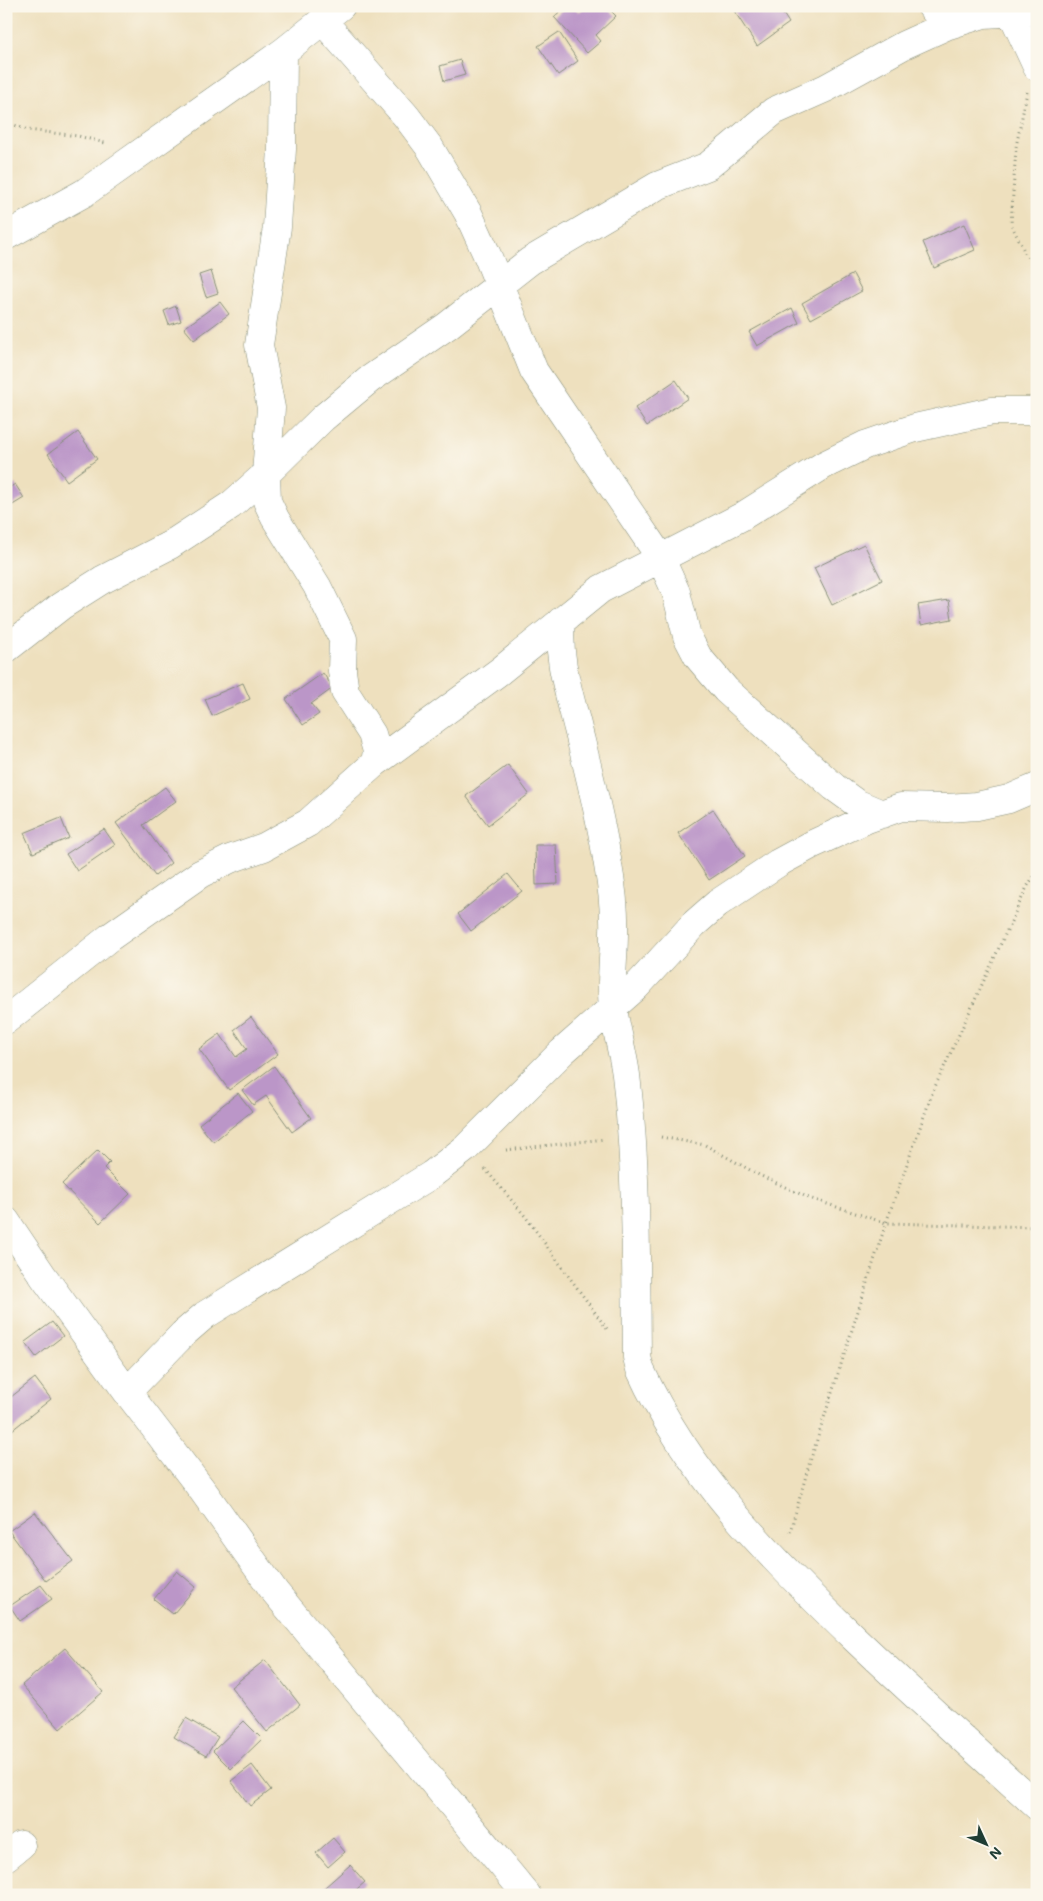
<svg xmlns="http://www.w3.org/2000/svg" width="1043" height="1901" viewBox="0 0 1043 1901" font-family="Mali,sans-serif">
  <rect width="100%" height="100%" fill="#fbf7ec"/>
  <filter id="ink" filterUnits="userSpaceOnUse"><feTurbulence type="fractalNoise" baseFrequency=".02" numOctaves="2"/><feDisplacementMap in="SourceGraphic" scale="10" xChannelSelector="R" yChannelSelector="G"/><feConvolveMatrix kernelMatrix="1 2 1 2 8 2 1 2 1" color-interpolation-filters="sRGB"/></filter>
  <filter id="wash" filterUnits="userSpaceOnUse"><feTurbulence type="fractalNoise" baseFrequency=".0096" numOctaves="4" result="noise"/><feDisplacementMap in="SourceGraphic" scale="20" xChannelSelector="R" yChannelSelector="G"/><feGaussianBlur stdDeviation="1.12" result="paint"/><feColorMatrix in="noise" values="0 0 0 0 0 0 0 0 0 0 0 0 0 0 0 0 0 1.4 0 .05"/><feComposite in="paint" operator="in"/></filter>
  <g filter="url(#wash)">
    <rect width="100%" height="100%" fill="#eee0be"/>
    <g id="blocks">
      <!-- building -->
      <path fill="#bb96c8" d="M566,6h7l6,6 7,-6h20l10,10 -20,19 5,6 -14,12 -33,-36z
        M731,6h47l11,17 -32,23z
        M559,32l19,29 -20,14 -20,-29z
        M460,60l5,15 -21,6 -4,-15z
        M964,224l11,26 -41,18 -11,-26z
        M211,271l7,22 -12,4 -7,-22z
        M853,274l9,17 -51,28 -9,-16z
        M220,302l9,12 -35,26 -10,-12z
        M176,306l5,15 -12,4 -5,-14z
        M792,308l7,15 -42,23 -8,-14z
        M676,380l12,18 -41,28 -12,-18z
        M78,432l19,27 -30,22 -19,-27z
        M15,484l9,14 -18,11v-19z
        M864,544l18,36 -50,25 -18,-37z
        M949,600l3,19 -31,6 -3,-20z
        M323,673l10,15 -22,16 8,10 -16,11 -17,-26z
        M243,683l7,16 -38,17 -7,-17z
        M508,765l21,29 -41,31 -22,-29z
        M165,787l11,14 -33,24 28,38 -16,13 -39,-53z
        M713,809l32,47 -36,24 -31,-47z
        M61,818l8,20 -36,15 -9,-20z
        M104,829l11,16 -38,26 -11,-17z
        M535,845h21l2,39 -22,1z
        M508,874l14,17 -51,40 -13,-17z
        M251,1017l27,37 -49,36 -30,-41 21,-15 16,23 11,-8 -13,-19z
        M274,1066l37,52 -19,14 -26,-36 -13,9 -11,-15z
        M238,1093l14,18 -39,31 -14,-18z
        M98,1150l12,12 -6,6 26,26 -30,29 -38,-39z
        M52,1322l11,14 -27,21 -11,-15z
        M35,1378l16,21 -45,36v-34z
        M35,1512l38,49 -27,20 -37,-50z
        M177,1571l19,16 -23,27 -19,-15z
        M41,1585l11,14 -32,22 -10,-15z
        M65,1648l38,44 -43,37 -38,-44z
        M265,1660l35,45 -33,27 -36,-45z
        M186,1718l32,19 -12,19 -32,-19z
        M244,1721l18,18 -31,30 -18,-18z
        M252,1765l19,25 -21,16 -19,-25z
        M333,1838l12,14 -17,15 -12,-14z
        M350,1865l15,17 -15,13h-34z"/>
    </g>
  </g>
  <g filter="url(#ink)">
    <use href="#blocks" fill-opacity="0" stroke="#868e79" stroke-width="1"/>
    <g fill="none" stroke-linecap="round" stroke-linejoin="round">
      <defs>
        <path id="minor" d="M931,6l15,20
          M1011,11l26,56
          M322,20l84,96 24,32 38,65 20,44 46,114 126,186 16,35 11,44 11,21 28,33 108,97 22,16 26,11
          M283,52l-1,97 -5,78 -18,118 12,63 -5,66 1,27 8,17 42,68 26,53 -1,32 3,21 27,42 5,17 -2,12
          M6,236l78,-43 199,-141 58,-46
          M561,621c-4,38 8,71 17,108 11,44 23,90 30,136 4,22 7,45 6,68 0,25 -4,49 -1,75 3,22 10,44 13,67 11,93 10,189 11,282l3,12c48,106 130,188 213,268 60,57 122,113 184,169
          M6,649l55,-43 41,-26 68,-35 61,-40 35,-31 57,-56 47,-39 77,-53 83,-65 127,-75 51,-20 66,-55 52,-23 78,-43 42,-19 38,-12 53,-3
          M6,1020l104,-83 90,-63 30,-15 34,-12 44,-24 67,-60 125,-92 101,-82 140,-72 83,-52 41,-20 50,-17 77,-17h45
          M6,1221l37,55 84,116 76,99 72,101 252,303
          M127,1392l56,-58 22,-19 226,-140 35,-27 96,-96 74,-65 58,-63 24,-21 60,-40 35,-19 54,-25 34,-12 46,1 30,-2 32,-7 28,-12
          M6,1857l15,-12"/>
      </defs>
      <!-- minor casing -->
      <use href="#minor" stroke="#868e79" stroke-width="29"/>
      <!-- path -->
      <path stroke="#868e79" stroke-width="3" stroke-dasharray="1 4" stroke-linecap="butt" d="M1027,92l-11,55 -5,77 18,37
        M6,122l22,8 50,6 27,7
        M661,1137l44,8 54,30 50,23 77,25 151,4
        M506,1150l99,-11
        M485,1169l40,47 82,113
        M790,1532l19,-67 77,-242 47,-132 94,-204 10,-16"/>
      <!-- minor -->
      <use href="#minor" stroke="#fff" stroke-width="28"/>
    </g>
  </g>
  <!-- margin -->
  <rect width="1043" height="1901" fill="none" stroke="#fbf7ec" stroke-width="25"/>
  <!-- north arrow -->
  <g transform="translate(986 1844) rotate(134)" stroke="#fbf7ec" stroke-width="4" paint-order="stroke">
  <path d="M0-4L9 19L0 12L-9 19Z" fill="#1f3d34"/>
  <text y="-8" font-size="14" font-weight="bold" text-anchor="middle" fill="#1f3d34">N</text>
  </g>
</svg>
